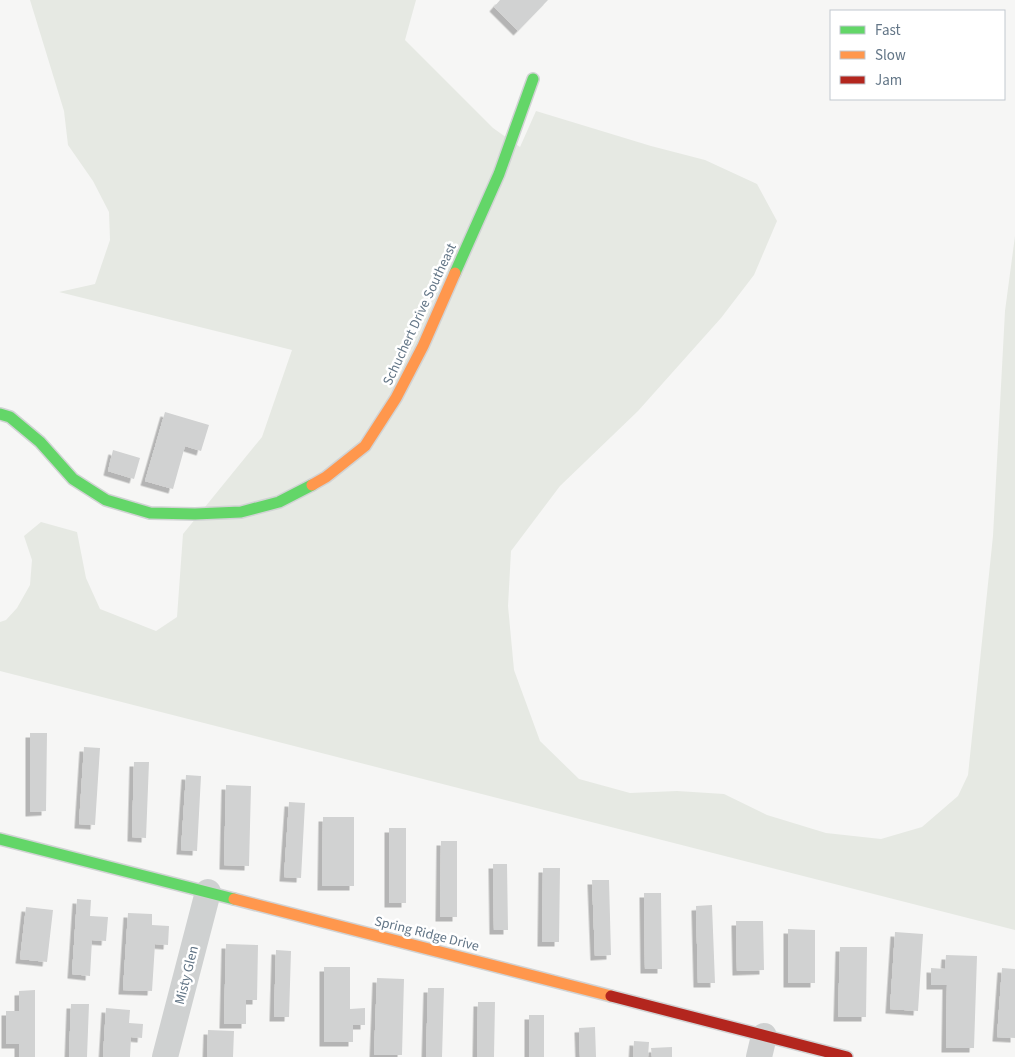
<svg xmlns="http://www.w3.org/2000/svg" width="1015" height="1057" viewBox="0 0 1015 1057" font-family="'Source Sans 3',sans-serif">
  <defs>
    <filter id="shadow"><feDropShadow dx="-4.5" dy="4.5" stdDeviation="0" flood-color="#0004"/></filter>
  </defs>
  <rect width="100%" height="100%" fill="#f6f6f5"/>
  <!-- green -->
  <path fill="#e6e9e3" d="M30,0h386l-11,40 88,88 27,19 16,-36 115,35 54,14 52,24 20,37 -23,54 -33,43 -83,93 -78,75 -49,65 -3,55 6,64 26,71 39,38 51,14 47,-2 47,3 43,21 59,18 55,6 41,-12 36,-31 10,-21 25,-239 12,-225 10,-75v694l-1015,-259v-49l6,-2 11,-12 13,-23 2,-25 -8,-24 17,-14 36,10 9,46 14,31 56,22 21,-14 6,-83 79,-97 30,-87 -233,-58 36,-8 15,-44 -1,-28 -16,-31 -25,-36 -4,-34z"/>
  <!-- building -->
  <path fill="#d1d2d2" filter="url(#shadow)" d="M500,0h48l-30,31 -24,-24z
    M165,412l44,13 -8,26 -16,-5 -12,43 -28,-8z
    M113,450l27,8 -6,21 -26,-8z
    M30,733h17l-1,78 -16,1z
    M84,747l16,1 -5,77 -16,-1z
    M134,762h15l-3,76 -14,-1z
    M186,775l15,1 -4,75 -16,-1z
    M226,785l25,1 -2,80 -25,-1z
    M289,802l16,1 -4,75 -17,-1z
    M323,817h31v69h-32z
    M389,828h17v75h-17z
    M441,841h16v76h-17z
    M493,864h14l1,66h-14z
    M543,868h17l-1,74h-17z
    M592,880h17l2,75 -16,1z
    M644,893h17l1,76h-17z
    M77,899l14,1 -1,16 18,1 -2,24 -14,-1 -2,36 -18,-2z
    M712,905l3,78h-17l-2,-77z
    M26,907l27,3 -6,52 -27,-3z
    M128,913l24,1v11l17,1 -1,19 -13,-1 -3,47 -29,-1z
    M736,921h27l1,49 -27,1z
    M788,929l27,1v53h-27z
    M895,932l28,2 -5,77 -28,-2z
    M226,944l32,1 -1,55h-11v24h-22z
    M840,947h27l-1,70h-28z
    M276,950l15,1 -2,66h-15z
    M946,955l31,1 -3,92h-28l1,-63h-16v-17l14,1z
    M324,967h26v42l15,-1v17h-12v17h-29z
    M1002,968l13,1v69l-18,-1z
    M377,978l27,1 -2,76h-28z
    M428,988h16l-2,69h-16z
    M35,990v67h-16v-13h-13v-33h13v-20z
    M478,1002h17l-1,55h-17z
    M71,1004h18l-2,53h-18z
    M106,1008l24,2 -1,13 14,1 -1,14 -11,-1 -1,20h-27z
    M529,1015h15v42h-15z
    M595,1027l1,30h-16l-1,-29z
    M208,1030l26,1 -1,26h-26z
    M634,1041l15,1 -1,15h-15z
    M672,1047v10h-20l-1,-9z"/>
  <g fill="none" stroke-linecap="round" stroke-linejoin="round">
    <defs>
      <path id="fast" d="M455,273l44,-99 34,-95
        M0,414l10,3 30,25 33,37 33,21 44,13 45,1 46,-2 38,-10 33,-17
        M0,839l234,60"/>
      <path id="slow" d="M312,485l14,-8 39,-31 31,-48 27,-52 32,-73
        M234,899l377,97"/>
      <path id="jam" d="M611,996l236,61"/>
    </defs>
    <!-- fast casing -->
    <use href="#fast" stroke="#d1d3d4" stroke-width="14"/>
    <!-- slow casing -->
    <use href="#slow" stroke="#d1d3d4" stroke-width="14"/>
    <!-- jam casing -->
    <use href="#jam" stroke="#d1d3d4" stroke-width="14"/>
    <!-- street -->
    <path stroke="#cfd1d1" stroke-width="26" d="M165,1057l43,-165
      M759,1057l5,-21"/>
    <!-- fast -->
    <use href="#fast" stroke="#63d668" stroke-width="11"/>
    <!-- slow -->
    <use href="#slow" stroke="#ff974d" stroke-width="11"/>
    <!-- jam -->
    <use href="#jam" stroke="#b3261e" stroke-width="11"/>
  </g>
  <g text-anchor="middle" stroke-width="5" stroke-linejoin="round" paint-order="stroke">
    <!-- street labels -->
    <g font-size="14" fill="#637687" stroke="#fff">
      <text transform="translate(419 314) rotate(-65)" y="5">Schuchert Drive Southeast</text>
      <text transform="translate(427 933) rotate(14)" y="5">Spring Ridge Drive</text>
      <text transform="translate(186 975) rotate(-76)" y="5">Misty Glen</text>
    </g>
  </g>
  <!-- legend -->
  <rect x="830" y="10" width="175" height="90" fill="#ffffff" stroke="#c1c8cf"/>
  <rect x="840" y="26" width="25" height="8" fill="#63d668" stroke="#c1c8cf"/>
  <text x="875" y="35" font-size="15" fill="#637687">Fast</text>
  <rect x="840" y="51" width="25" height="8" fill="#ff974d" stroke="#c1c8cf"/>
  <text x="875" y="60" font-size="15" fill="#637687">Slow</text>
  <rect x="840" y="76" width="25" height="8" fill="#b3261e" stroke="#c1c8cf"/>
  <text x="875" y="85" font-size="15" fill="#637687">Jam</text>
</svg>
